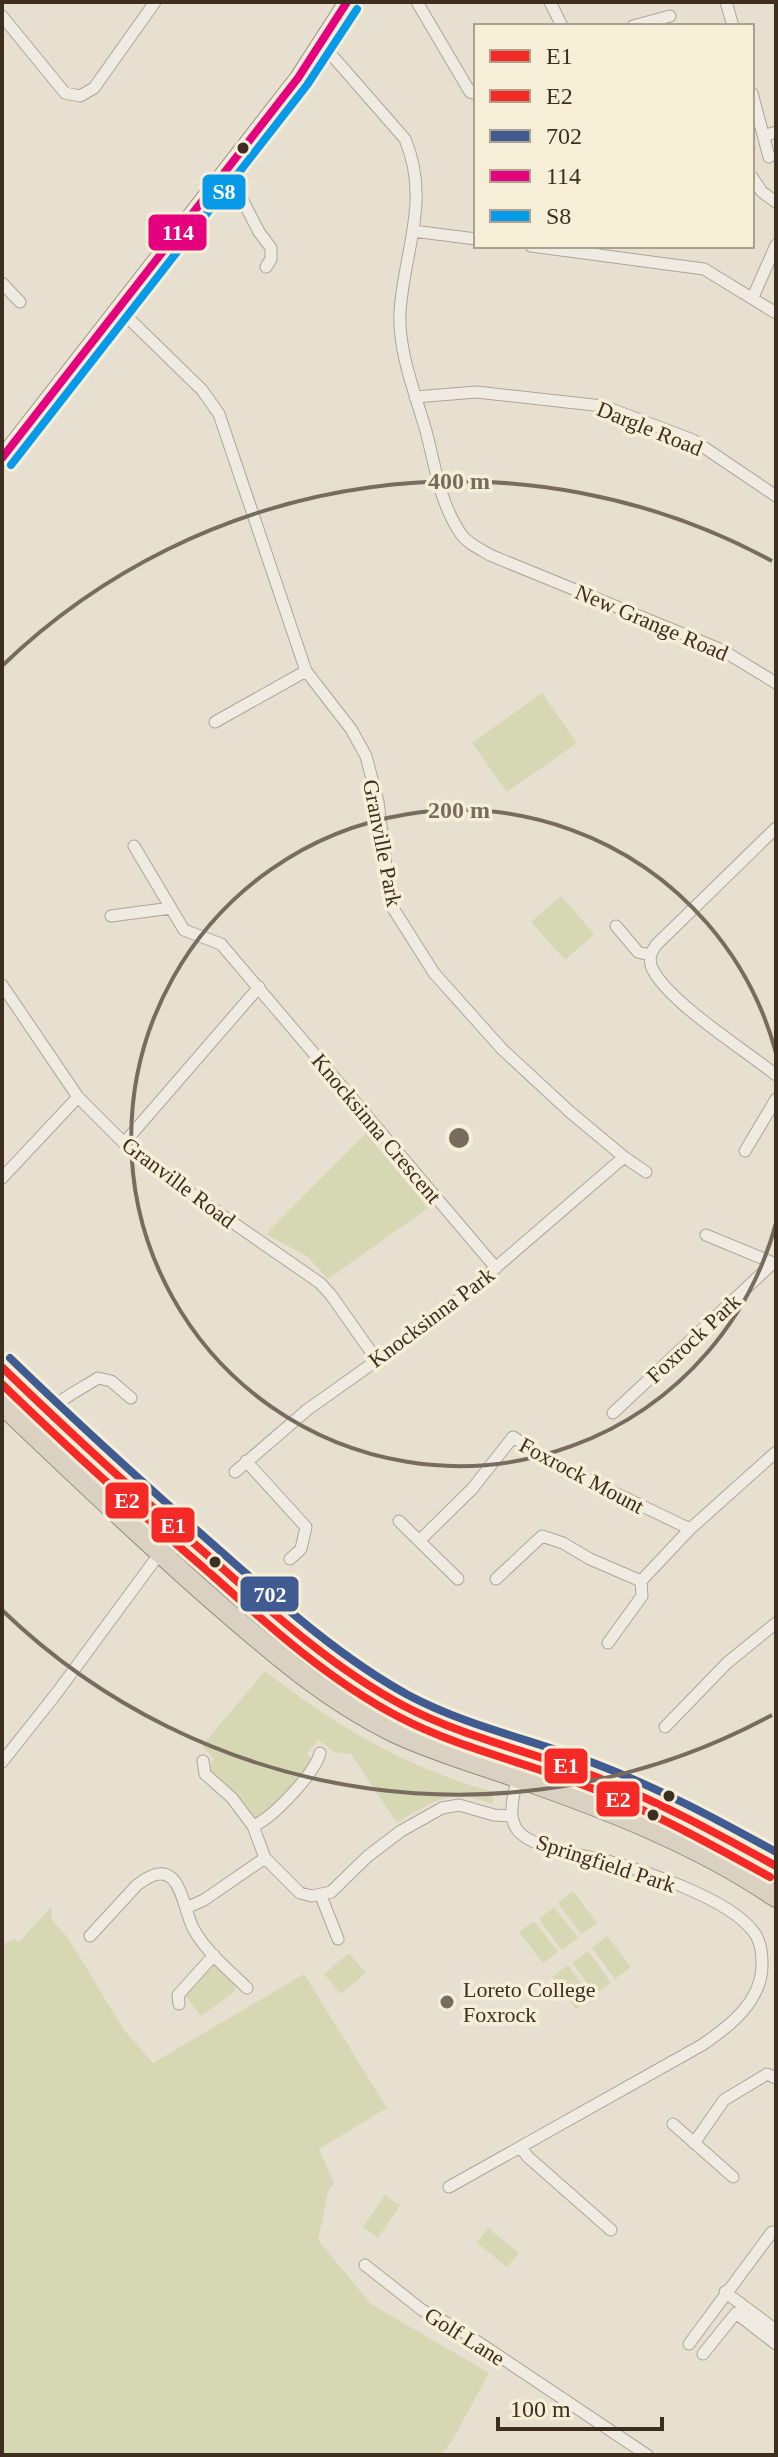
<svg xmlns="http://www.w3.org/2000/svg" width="778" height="2457" viewBox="0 0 778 2457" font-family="'Times New Roman',serif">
  <rect width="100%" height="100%" fill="#e7e0d1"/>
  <!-- green -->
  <path fill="#d6d7b3" d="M542,693l35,50 -70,49 -35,-49z
    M561,896l33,38 -29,26 -34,-38z
    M366,1133l62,75 -100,71 -20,-22 -42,-23z
    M265,1671c72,56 140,96 228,121v12c-42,-17 -60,-3 -96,19l-46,-69 -17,-2 -16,-12 -11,14 6,6v5c-19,17 -33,38 -54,54l-7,-3 -45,-47 7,-10 -12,-13z
    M573,1891l24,32 -16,11 -23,-31z
    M52,1906l-1,13 17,19 56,92 29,33 151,-89 83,134 -68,41 15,34 -6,9 -10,48 53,64 118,69 -37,68 -11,14h-439v-510l12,-6 5,3z
    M554,1907l24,31 -16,12 -23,-31z
    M534,1921l24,31 -15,11 -24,-31z
    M607,1936l24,31 -16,12 -23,-31z
    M588,1951l23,32 -15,11 -24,-31z
    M349,1953l17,20 -25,21 -17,-20z
    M211,1964l9,2 17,18 -3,8 -33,24 -16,-20z
    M568,1965l23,32 -15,12 -24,-32z
    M385,2195l15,10 -22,33 -15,-11z
    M488,2228l31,25 -12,14 -30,-24z"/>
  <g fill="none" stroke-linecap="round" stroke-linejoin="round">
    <defs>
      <path id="street" d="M417,2l53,90 6,2
        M550,2l12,24
        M726,2l7,24
        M2,16l63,77 15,3 14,-8 61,-86
        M633,26l37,-10
        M322,44l83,95c26,62 -1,111 -5,173 -2,39 15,81 26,119 9,34 14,73 35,103 6,9 19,15 29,21l232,95 54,33
        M752,93l17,64
        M764,136l12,-4
        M222,176l20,23 17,33 12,16v11l-5,8
        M752,177l10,15 14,10
        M413,231l63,8
        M531,246l173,23 72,44
        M2,283l18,19
        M753,297l23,-52
        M119,309l83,81 17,24 87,257 45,58 15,27 12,46 13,103 43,68 68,76 68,63 54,45 22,15
        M415,397l61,-5 127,14 90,34 83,56
        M215,722l91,-51
        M776,828l-120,117c-5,7 -8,14 -4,23 16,34 93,82 124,107
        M134,846l50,84 37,14 275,324
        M111,916l60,-8
        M616,926l22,26 12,3
        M2,985l76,112 46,46 30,25 166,115 11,12 45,64
        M124,1143l135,-156
        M745,1151l31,-52
        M2,1178l76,-81
        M706,1235l70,29
        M47,1412c16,-15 34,-23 51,-34l13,3 20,17
        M613,1413l160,-150
        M246,1461l60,66 -5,22 -11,10
        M235,1472l72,-62 135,-96 182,-157
        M399,1521l59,58
        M420,1540l52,-51 41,-52 38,25 139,67
        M496,1579l46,-43 21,7 27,16 51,22
        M608,1643l34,-47 -1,-15 49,-52 86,-77
        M665,1727l62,-64 49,-40
        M203,1761l2,13 27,24 21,28 12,32 35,35 12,3 19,-4 37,-36 33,-25 41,-23 17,-3 35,10 18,1
        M2,1762l54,-68 104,-141
        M253,1826c20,-8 62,-53 67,-73
        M321,1896l17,43
        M188,1907l16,-7 61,-42
        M90,1936l47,-51c43,-34 44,18 56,43 12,23 36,42 54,60
        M179,2004l-1,-9 36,-40
        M673,2124l60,53
        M694,2143l30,-43 43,-26 9,4
        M521,2148l7,9 83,73
        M449,2187l253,-142c28,-19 59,-43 60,-79 0,-13 -1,-25 -9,-35 -25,-33 -113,-62 -153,-72 -22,-5 -72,-11 -84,-31 -12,-19 5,-58 12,-76
        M365,2265l57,45 38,20 187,125
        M725,2292l51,38
        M689,2344l83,-112
        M703,2354l33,-41 40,31"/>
      <path id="secondary" d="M2,458l296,-380 49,-76"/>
      <path id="highway" d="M2,1367c72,71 147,138 223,204 57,49 113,100 179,135 58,31 126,46 187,69 65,25 125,58 185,91
        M2,1404c67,64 134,128 203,189 60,52 117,104 189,139 40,19 83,31 125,46 89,31 179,66 257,119"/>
    </defs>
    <!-- street casing -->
    <use href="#street" stroke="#ada599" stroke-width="13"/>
    <!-- secondary casing -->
    <use href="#secondary" stroke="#9c958a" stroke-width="18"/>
    <!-- highway casing -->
    <use href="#highway" stroke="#928b80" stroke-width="22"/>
    <!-- street -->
    <use href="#street" stroke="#efebe3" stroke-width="11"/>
    <!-- secondary -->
    <use href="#secondary" stroke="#efebe3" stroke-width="16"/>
    <!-- highway -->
    <use href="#highway" stroke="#dad1c2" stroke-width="20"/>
    <defs>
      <path id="bus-1" d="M2,1367c71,69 144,135 219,200 57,51 115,103 183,139 59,31 125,45 187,69 65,25 125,58 185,91"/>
      <path id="bus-2" d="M2,1384c68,66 138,129 210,191 58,52 118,106 187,142 59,31 125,45 187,69 64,24 124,58 184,91"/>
      <path id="bus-3" d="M10,1358c70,68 142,133 215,197 58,51 116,103 183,140 60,32 126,45 188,69 63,24 122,56 180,88"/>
      <path id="bus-4" d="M2,458l296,-380 49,-76"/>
      <path id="bus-5" d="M11,465l296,-380 50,-76"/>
    </defs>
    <!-- bus-1 casing -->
    <use href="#bus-1" stroke="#f7eed8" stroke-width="14"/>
    <!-- bus-2 casing -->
    <use href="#bus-2" stroke="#f7eed8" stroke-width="14"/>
    <!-- bus-3 casing -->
    <use href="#bus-3" stroke="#f7eed8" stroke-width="14"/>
    <!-- bus-4 casing -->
    <use href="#bus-4" stroke="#f7eed8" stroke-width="14"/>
    <!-- bus-5 casing -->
    <use href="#bus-5" stroke="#f7eed8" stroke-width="14"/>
    <!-- bus-1 -->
    <use href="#bus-1" stroke="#f52a26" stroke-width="8"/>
    <!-- bus-2 -->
    <use href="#bus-2" stroke="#f52a26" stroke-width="8"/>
    <!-- bus-3 -->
    <use href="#bus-3" stroke="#3f5b92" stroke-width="8"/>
    <!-- bus-4 -->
    <use href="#bus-4" stroke="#e5007d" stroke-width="8"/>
    <!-- bus-5 -->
    <use href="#bus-5" stroke="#069ae9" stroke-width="8"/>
  </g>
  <!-- distance rings -->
  <g fill="none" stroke="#786c5e" stroke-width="4">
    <path d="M776 1223A328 328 0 1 1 776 1053"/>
    <path d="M772 1715A657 657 0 0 1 3 1611M3 665A657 657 0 0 1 772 561"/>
  </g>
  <!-- markers -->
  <g fill="#3d2e20" stroke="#f7eed8" stroke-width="3">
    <circle cx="243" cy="148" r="7"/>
    <circle cx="215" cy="1562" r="7"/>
    <circle cx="669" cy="1796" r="7"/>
    <circle cx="653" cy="1815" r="7"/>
  </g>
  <circle fill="#786c5e" stroke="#f7eed8" stroke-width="3" cx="447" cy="2002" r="8"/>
  <g text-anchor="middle" stroke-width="7" stroke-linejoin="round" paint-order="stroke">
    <!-- street labels -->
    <g font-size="22" fill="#3d2e20" stroke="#f7eed8">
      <text transform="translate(650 428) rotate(22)" y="8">Dargle Road</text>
      <text transform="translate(652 622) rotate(23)" y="8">New Grange Road</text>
      <text transform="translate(383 843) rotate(79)" y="8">Granville Park</text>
      <text transform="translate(377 1128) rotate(50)" y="8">Knocksinna Crescent</text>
      <text transform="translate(179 1182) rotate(37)" y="8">Granville Road</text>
      <text transform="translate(431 1317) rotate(-37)" y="8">Knocksinna Park</text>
      <text transform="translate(693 1338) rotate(-43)" y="8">Foxrock Park</text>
      <text transform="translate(582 1475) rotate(28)" y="8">Foxrock Mount</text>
      <text transform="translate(606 1863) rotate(18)" y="8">Springfield Park</text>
      <text transform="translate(465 2336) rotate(32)" y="8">Golf Lane</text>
    </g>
    <!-- poi labels -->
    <g font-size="22" fill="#3d2e20" stroke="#f7eed8" text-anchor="start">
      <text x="463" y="1997">Loreto College<tspan x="463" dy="25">Foxrock</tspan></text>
    </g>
  </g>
  <circle cx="459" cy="1138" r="12" fill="#786c5e" stroke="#f7eed8" stroke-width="4"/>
  <g font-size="24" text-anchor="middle" font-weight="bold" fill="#786c5e" stroke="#f7eed8" stroke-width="7" stroke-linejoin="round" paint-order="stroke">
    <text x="459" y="489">400 m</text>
    <text x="459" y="818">200 m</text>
  </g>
  <g stroke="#f7eed8" stroke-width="3">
    <rect x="201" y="173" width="46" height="38" rx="8" fill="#069ae9"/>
    <rect x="147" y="213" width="61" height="39" rx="8" fill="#e5007d"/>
    <rect x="104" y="1481" width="46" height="39" rx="8" fill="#f52a26"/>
    <rect x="150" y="1506" width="46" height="38" rx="8" fill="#f52a26"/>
    <rect x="239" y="1575" width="61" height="38" rx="8" fill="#3f5b92"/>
    <rect x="543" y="1747" width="46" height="38" rx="8" fill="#f52a26"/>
    <rect x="595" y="1780" width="46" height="38" rx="8" fill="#f52a26"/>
  </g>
  <g font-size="22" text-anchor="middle" font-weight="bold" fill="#fff">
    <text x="224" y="199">S8</text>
    <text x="178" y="240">114</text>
    <text x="127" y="1508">E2</text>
    <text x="173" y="1533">E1</text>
    <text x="270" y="1602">702</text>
    <text x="566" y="1773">E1</text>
    <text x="618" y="1807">E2</text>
  </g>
  <!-- border -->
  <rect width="778" height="2457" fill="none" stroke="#3d2e20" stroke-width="8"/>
  <!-- legend -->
  <rect x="474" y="24" width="280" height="224" fill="#f7eed8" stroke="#ada18e" stroke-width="2"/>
  <rect x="490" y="50" width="40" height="12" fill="#f52a26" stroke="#ada18e" stroke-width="2"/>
  <text x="546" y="64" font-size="24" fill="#3d2e20">E1</text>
  <rect x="490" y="90" width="40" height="12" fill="#f52a26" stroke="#ada18e" stroke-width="2"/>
  <text x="546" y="104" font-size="24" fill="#3d2e20">E2</text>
  <rect x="490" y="130" width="40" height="12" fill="#3f5b92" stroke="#ada18e" stroke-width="2"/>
  <text x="546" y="144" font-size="24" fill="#3d2e20">702</text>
  <rect x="490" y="170" width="40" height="12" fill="#e5007d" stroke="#ada18e" stroke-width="2"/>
  <text x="546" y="184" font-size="24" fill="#3d2e20">114</text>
  <rect x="490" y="210" width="40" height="12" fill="#069ae9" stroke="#ada18e" stroke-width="2"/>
  <text x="546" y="224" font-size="24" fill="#3d2e20">S8</text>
  <!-- scale -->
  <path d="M498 2417v12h164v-12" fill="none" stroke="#3d2e20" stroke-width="4"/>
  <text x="510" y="2417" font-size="24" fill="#3d2e20" stroke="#f7eed8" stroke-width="6" paint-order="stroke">100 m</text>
</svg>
